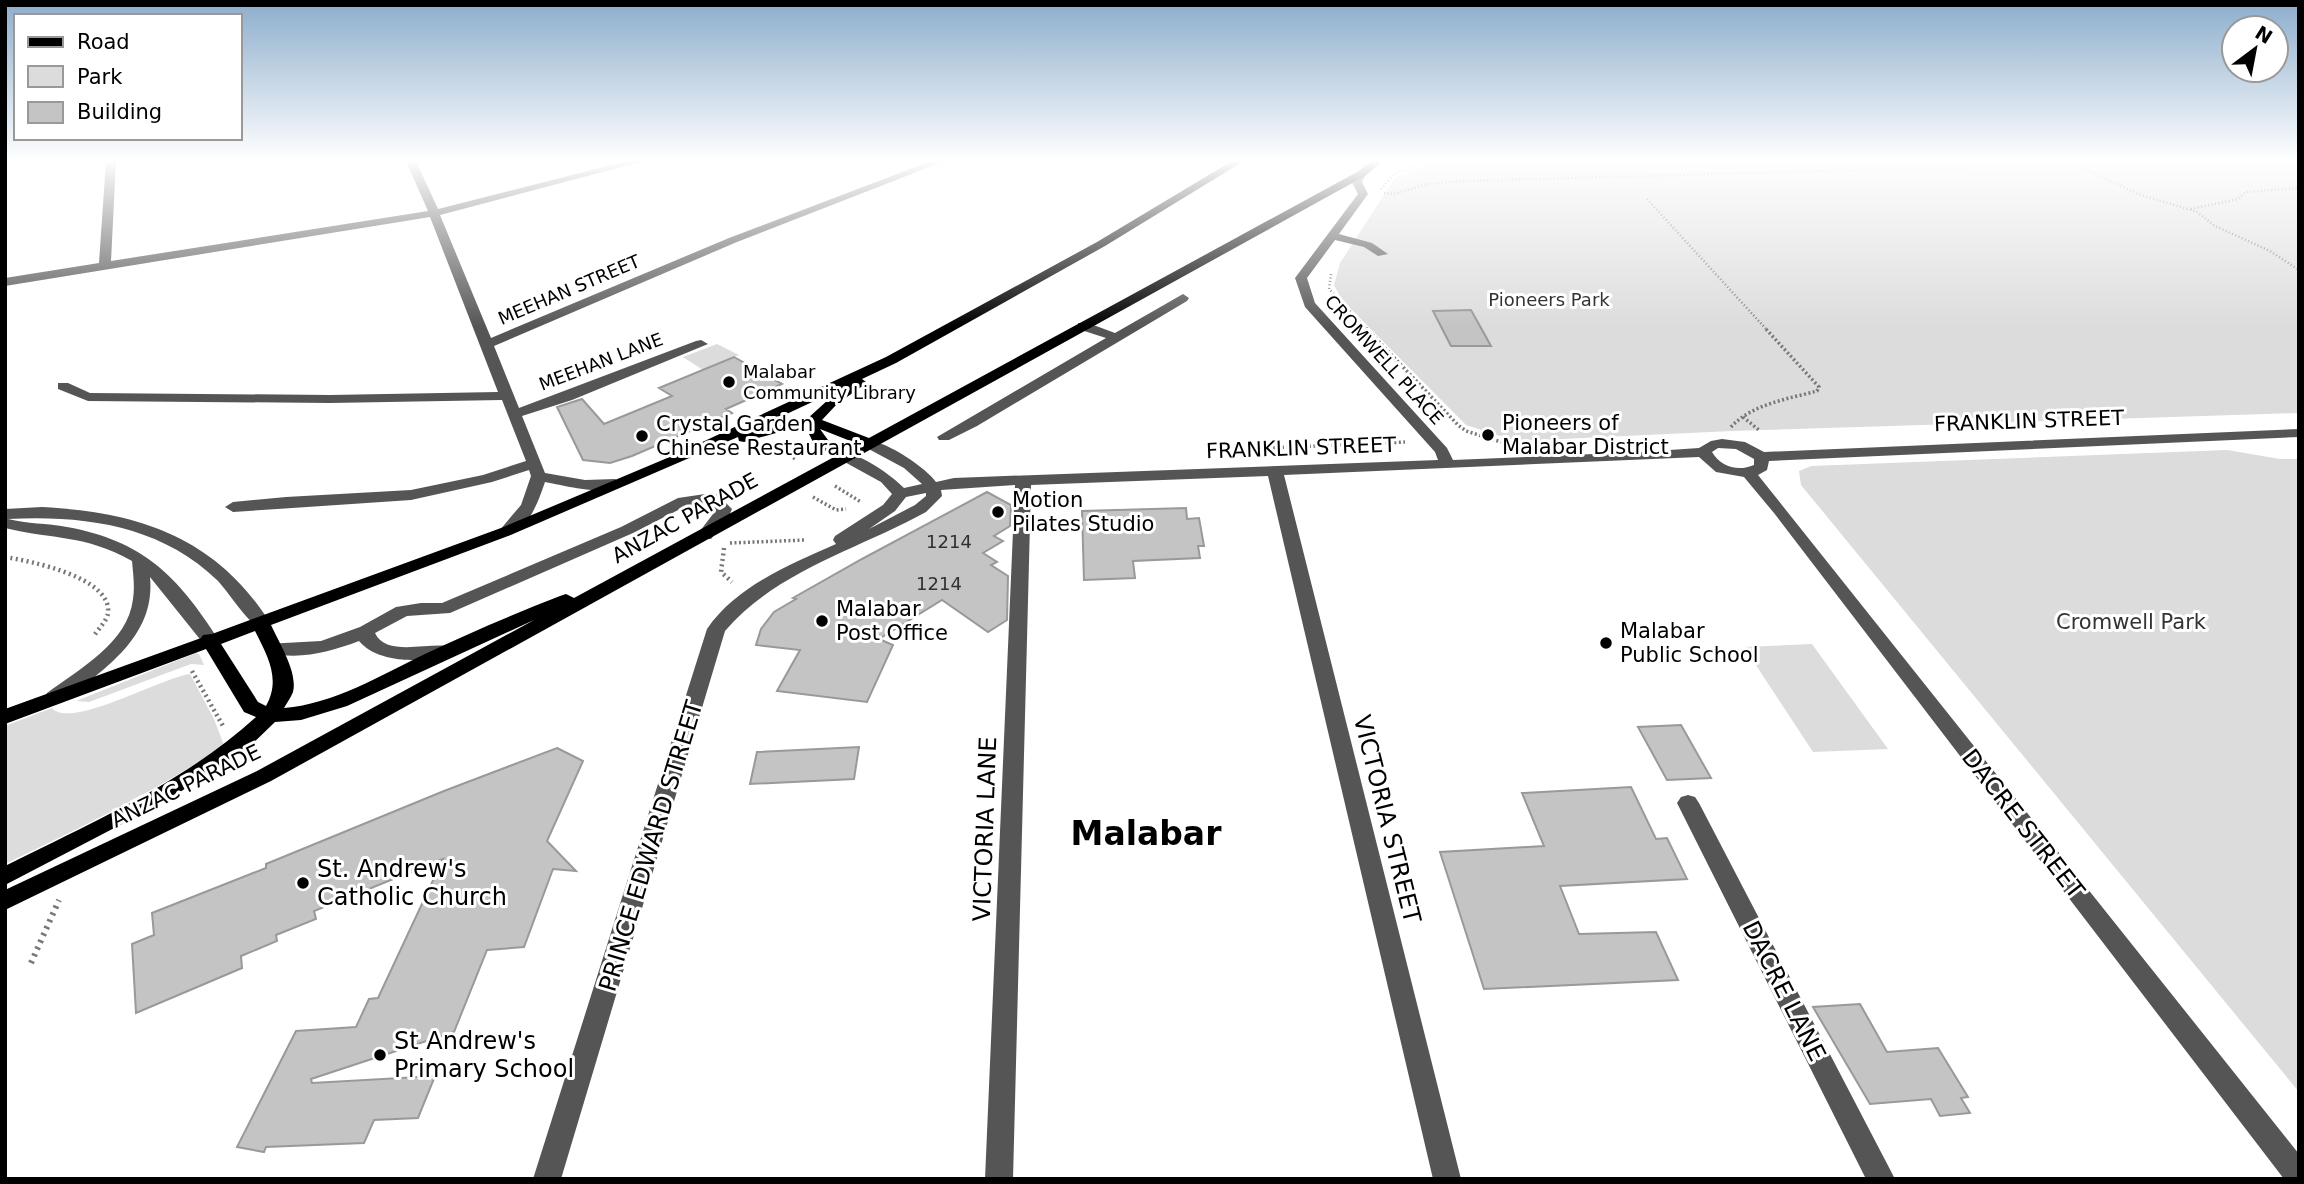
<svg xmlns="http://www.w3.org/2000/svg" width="2304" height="1184" viewBox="0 0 2304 1184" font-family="'DejaVu Sans',sans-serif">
  <rect width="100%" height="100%" fill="#fff"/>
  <!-- green -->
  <path fill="#dcdcdc" d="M1433,161h866v252l-567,18 -216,10 -50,-16 -124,-125 -8,-15 6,-22 55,-85z
    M717,344l22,11 -36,15 -20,-13z
    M2227,450l53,9h19v633l-498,-607 -2,-14 12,-5z
    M1812,644l76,105 -75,3 -69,-105z
    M196,653l3,1 5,11 -13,-1 -102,38 -13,-1z
    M190,674l24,45 10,26c-68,47 -145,83 -219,119v-138l47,-18c18,22 111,-31 138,-34z"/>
  <!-- building -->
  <path fill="#c4c4c4" stroke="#999" stroke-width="2" d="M1471,310l20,36h-40l-18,-35z
    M734,357l48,27 -56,25 6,4 -100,43 -22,7 -27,-3 -26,-53 25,-8 22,25 68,-28 -13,-8z
    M987,492l24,13 -1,21 -16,10 9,5 -20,12 14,9 -6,3 17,11 -1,44 -19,12 -46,-32 -63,39 14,6 -26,57 -90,-11 23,-41 -44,-5 5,-16 13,-17 22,-13 -3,-1 69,-39z
    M1186,508l1,11 12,-1 5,28h-6l2,12 -67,3 2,17 -51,2 -2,-69z
    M1681,725l30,53 -44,2 -29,-53z
    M859,747l-5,32 -104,5 7,-32z
    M557,748l26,13 -36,80 29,30 -23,-2 -29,78 -37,3 -33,82 -143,47 1,4 123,-7 -17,42 -44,2 -10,23 -98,4 -2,5 -27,-5 59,-116 60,-4 13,-28 9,-1 65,-139 -129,52 2,8 -40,16 1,6 -36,15 1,12 -106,45 -4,-69 22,-9 -2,-22 114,-45v-4l178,-73z
    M1631,787l25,52 11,-1 20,41 -127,7 19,48 77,-2 22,48 -194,9 -44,-137 104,-6 -22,-53z
    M1860,1004l27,48 51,-4 30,49 -7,1 9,15 -30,3 -9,-17 -61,5 -57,-97z"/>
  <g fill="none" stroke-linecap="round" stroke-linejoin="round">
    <!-- path-far3 -->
    <path stroke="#777" stroke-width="2.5" stroke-dasharray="1 2.5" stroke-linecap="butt" d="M2052,161l27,5 59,28 59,18 18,14 55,25 29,19
      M1381,189l13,-15 32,-13
      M1384,193l10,1 33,-10 32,-3 547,-15 21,-1 7,-4
      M1647,199l120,131
      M2191,209l47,-10 8,-7 53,-4
      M1331,274l-2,15 39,41"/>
    <!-- path-far2 -->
    <path stroke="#777" stroke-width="3.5" stroke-dasharray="2 2.5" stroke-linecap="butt" d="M1366,328l92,97 8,6 35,11
      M1743,417l16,13
      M1731,427c21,-23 57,-28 86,-36l2,-4 -54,-59
      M778,448l19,12
      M1246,449l159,-7
      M835,486l26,16
      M813,497l23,13 10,-1
      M730,543l75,-3"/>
    <!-- path-far1 -->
    <path stroke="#777" stroke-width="4.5" stroke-dasharray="2 3.5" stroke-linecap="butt" d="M724,548l-3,24 11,10
      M5,557c25,4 107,20 103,56 -1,8 -10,16 -14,23
      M192,671l31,55"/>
    <!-- path -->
    <path stroke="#777" stroke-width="6" stroke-dasharray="2.5 5" stroke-linecap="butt" d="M31,963l28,-63"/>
    <!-- minor -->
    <path fill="#555" fill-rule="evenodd" d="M106,161h10l-5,100 317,-50 -22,-50h10l22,48 189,-48h17l-204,54 51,123 238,-100 202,-77h14l-208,81 -243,104 25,62 177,-67 5,-1 7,4 -136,56 -50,16 23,57 40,7 30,-1 8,5c-15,14 -60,1 -78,-2 -6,18 -17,49 -38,54l-8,-5 22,-26 10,-29 -2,-6 -37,12 -81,18 -178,12 -8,-5 8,-5 53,-5 125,-7 72,-15 43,-14 -24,-61 -172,3 -242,-2 -30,-12v-6h10l22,10 240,2 168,-3 -68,-175 -425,69v-8l94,-15z
      M1361,171l5,3 -4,8 6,12 -29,40 33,9 16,11 -10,2 -14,-9 -29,-7 -28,38 8,25 132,145 6,12 187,-8 59,-4 12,-7 11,-2 23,3 19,10 535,-23v8l-530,24 -2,9 -9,5 541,679v25h-15l-510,-666 -30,-36 -28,-5 -17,-15 -415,18 177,704h-28l-165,-703 -237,9 -18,694h-28l30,-694 -74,5 1,6 -16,16c-67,37 -150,59 -201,119l-164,548h-28l174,-550c29,-43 84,-65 129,-85l-3,-4 2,-4 48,-31 9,-11 -11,-12 -40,-22 -3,-3 3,-3c16,-4 51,22 63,34l18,-4 -18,-16 -39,-21 -2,-3 2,-3c16,-4 62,27 71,41l18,-4 484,-18 -3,-8 -130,-145 -10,-29 63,-84 -6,-12 5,-10zM1718,448l18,1 18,10v6c-16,7 -33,2 -42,-13zM926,493v3l-11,9 -46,24 26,-18 11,-14z
      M1183,294l6,4 -2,3 -210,125 -28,14h-10l-2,-3 169,-99 -28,-9v-6h10l27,10z
      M712,493l6,2 14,14 -5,11 -16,19h-12l-2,-4 19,-25 -8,-7 -20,2 -55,28 -183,80 -43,3 -32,17c11,25 56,8 78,14l2,4 -2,4c-28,8 -75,9 -94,-14 -29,11 -61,20 -93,11l-2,-4 2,-4 55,-3 39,-14 36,-20 25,-4h21l179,-76 57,-29z
      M42,507c96,5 173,30 227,114l-9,6c-12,-3 -32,-36 -43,-47 -57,-55 -134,-65 -209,-61 19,5 39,4 59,8 76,14 110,48 151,112l-3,4h-12l-53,-66c6,61 -47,93 -89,126h-14l-3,-5 3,-5c32,-24 81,-50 86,-94 2,-13 0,-26 -1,-38 -48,-27 -78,-21 -127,-33v-19z
      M1688,795l7,2 4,6 196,376h-29l-189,-376 4,-6z"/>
    <!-- major -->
    <path fill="#000" fill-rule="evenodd" d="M1232,161h12l-139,85 -209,117 -34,16 4,3 -2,3 -27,19 -15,16 47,18 488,-266 15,-11h11l-18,15 -1094,605 -266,129v-20l252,-119 277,-151 -187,86 -46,14 -26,2 -24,23 -83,55 -163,85v-19c86,-43 180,-84 251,-149l-12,-5 -38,-63 -201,75v-15l196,-71 2,-3 9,-1 289,-106 171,-72 214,-99 211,-115zM840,389l-33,30 -61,14zM806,428l7,14 21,15 -260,141 -8,-4 -6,2c-46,18 -91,37 -135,58 -44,21 -91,50 -141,54 3,-5 7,-11 9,-16 5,-20 -14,-49 -22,-67l242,-91 225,-97 1,4 5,1 39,-11zM820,429l38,15 -13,6 -17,-10zM255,631c13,26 26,48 11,75l-8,-4 -37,-58z"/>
  </g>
  <!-- sky -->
  <linearGradient id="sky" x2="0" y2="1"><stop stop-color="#8cadcc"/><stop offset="0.49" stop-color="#fff"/><stop offset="1" stop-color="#fff" stop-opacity="0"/></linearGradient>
  <rect width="2304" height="327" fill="url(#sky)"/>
  <!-- markers -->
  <g fill="#000" stroke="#fff" stroke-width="2.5">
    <circle cx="729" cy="382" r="7"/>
    <circle cx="1488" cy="435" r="7"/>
    <circle cx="642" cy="436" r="7"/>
    <circle cx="998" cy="512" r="7"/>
    <circle cx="822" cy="621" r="7"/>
    <circle cx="1606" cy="643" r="7"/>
    <circle cx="303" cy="883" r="7"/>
    <circle cx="380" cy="1055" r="7"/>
  </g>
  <g text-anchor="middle" stroke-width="6" stroke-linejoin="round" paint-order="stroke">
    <!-- far-street labels -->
    <g font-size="18" fill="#000" stroke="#fff">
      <text transform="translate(569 290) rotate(-23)" y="6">MEEHAN STREET</text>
      <text transform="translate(1384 360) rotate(48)" y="6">CROMWELL PLACE</text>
      <text transform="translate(601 362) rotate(-21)" y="6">MEEHAN LANE</text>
    </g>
    <!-- far-park labels -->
    <g font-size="18" fill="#333" stroke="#fff">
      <text x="1549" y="306">Pioneers Park</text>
    </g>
    <!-- far-poi labels -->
    <g font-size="18" fill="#000" stroke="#fff" text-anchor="start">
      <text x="743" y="378">Malabar<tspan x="743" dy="21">Community Library</tspan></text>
    </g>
    <!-- number labels -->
    <g font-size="18" fill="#313131">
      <text x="949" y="548">1214</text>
      <text x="939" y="590">1214</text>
    </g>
    <!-- street labels -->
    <g font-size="21" fill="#000" stroke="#fff">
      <text transform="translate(2029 421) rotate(-2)" y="7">FRANKLIN STREET</text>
      <text transform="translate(1301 448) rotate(-2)" y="7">FRANKLIN STREET</text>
      <text transform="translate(685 518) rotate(-29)" y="7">ANZAC PARADE</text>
      <text transform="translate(186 786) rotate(-26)" y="7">ANZAC PARADE</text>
    </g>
    <!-- poi labels -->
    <g font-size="21" fill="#000" stroke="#fff" text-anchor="start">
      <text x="1502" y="430">Pioneers of<tspan x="1502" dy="24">Malabar District</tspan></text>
      <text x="656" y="431">Crystal Garden<tspan x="656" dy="24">Chinese Restaurant</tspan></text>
      <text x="1012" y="507">Motion<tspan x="1012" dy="24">Pilates Studio</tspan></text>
      <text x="836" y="616">Malabar<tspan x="836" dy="24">Post Office</tspan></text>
      <text x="1620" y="638">Malabar<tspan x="1620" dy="24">Public School</tspan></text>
    </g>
    <!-- park labels -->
    <g font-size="21" fill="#333" stroke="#fff">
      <text x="2131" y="629">Cromwell Park</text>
    </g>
    <!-- near-street labels -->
    <g font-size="24" fill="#000" stroke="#fff">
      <text transform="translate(1387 819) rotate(76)" y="8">VICTORIA STREET</text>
      <text transform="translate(2023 824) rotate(52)" y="8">DACRE STREET</text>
      <text transform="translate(985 829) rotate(-88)" y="8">VICTORIA LANE</text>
      <text transform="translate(651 846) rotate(-73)" y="8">PRINCE EDWARD STREET</text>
      <text transform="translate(1784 991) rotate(63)" y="8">DACRE LANE</text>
    </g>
    <!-- near-poi labels -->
    <g font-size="24" fill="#000" stroke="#fff" text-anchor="start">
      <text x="317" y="877">St. Andrew's<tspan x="317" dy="28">Catholic Church</tspan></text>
      <text x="394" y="1049">St Andrew's<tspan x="394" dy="28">Primary School</tspan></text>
    </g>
    <!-- near-district labels -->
    <g font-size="33" font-weight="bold" fill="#000" stroke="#fff">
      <text x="1146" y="845">Malabar</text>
    </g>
  </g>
  <!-- border -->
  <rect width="2304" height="1184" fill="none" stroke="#000000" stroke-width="14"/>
  <!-- legend -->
  <rect x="14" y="14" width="228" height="126" fill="#ffffff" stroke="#999999" stroke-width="2"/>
  <rect x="28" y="37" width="35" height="10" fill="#000000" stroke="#999999" stroke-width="2"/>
  <text x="77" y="49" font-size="21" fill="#000000">Road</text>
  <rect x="28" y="66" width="35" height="21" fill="#dcdcdc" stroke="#999999" stroke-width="2"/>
  <text x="77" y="84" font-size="21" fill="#000000">Park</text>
  <rect x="28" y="102" width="35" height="21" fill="#c4c4c4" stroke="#999999" stroke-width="2"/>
  <text x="77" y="119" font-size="21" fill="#000000">Building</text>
  <!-- north arrow -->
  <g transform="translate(2255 49) rotate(32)"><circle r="33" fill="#ffffff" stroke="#999999" stroke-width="2"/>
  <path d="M0-5L12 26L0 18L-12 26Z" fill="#000000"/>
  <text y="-10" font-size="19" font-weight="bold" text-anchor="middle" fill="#000000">N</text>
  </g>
</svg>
